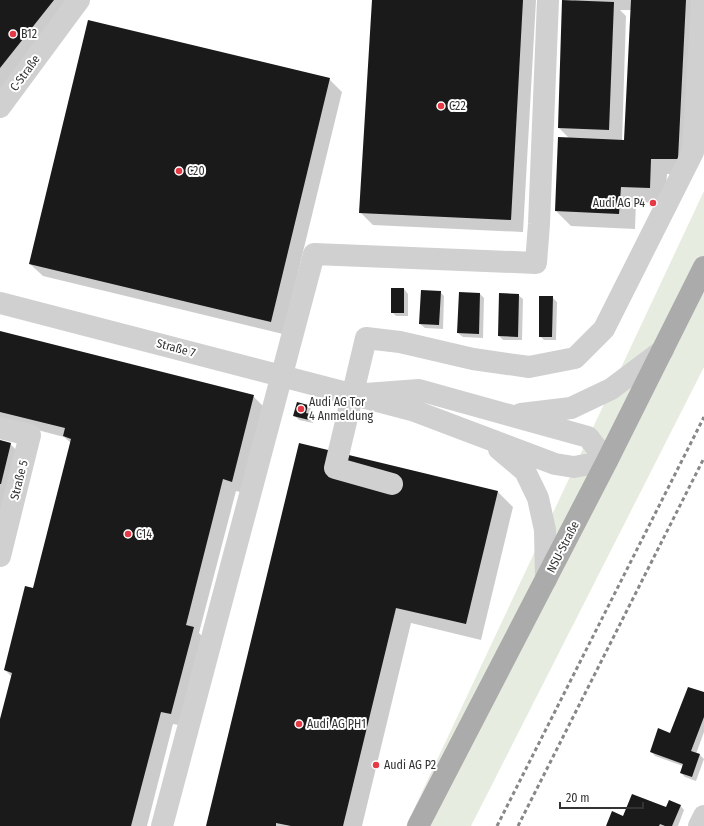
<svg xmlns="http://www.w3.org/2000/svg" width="704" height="826" viewBox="0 0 704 826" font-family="'Fira Sans Condensed',sans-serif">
  <rect width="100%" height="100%" fill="#fff"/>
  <!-- green -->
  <path fill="#e6ecdf" d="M704,191v176l-233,459h-65z"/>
  <!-- shadow -->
  <path fill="#0003" fill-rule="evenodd" d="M0,0h76l-76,97z
    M373,0h163l-13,232 -150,-7 -13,-13z
    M573,0h129l-9,175 -26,-1 -2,29 -29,-1 -1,27 -64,-3 -15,-15 13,-73 -10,-10 16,-126zM620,10h12l-7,131h-3l4,-125z
    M329,79l13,13 -59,242 -240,-58 -13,-12z
    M404,289l4,5v22h-12l-4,-4z
    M440,292l4,4 -1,33 -18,-1 -5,-4z
    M460,293l20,1 4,4 -1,40 -20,-1 -5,-4z
    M518,295l5,4 -1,41h-19l-4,-4z
    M552,297l5,5 -1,38h-12l-4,-4z
    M0,332l253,64 13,13 -22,84 -8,-2 -37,142 7,7 -22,86 -11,-2 -26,102h-147v-103l12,-46 -7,-7 29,-81 37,-146 -7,-6 -64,-17z
    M298,403l10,3 4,4 -2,6 4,3 -1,4 -14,-3 -4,-4z
    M0,441l10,3 13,12 -23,92z
    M300,444l198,48 15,15 -32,133 -70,-17 -49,203h-155z
    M704,694v38l-8,22 4,1 4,4 -8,22 -11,-4 -4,-4 2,-7 -28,-10 -4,-5 20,-17z
    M680,805l4,5 -6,16h-71l17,-9z"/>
  <!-- building -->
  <path fill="#1a1a1a" d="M0,0h54l-54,68z
    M372,0h151l-12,220 -152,-7z
    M562,0l52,2 -5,128 -51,-2z
    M631,0h55l-8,159h-27l-1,29 -29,-1 -2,27 -64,-3 3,-74 66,3z
    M88,20l242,58 -59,244 -242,-58z
    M391,288h13v25h-13z
    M421,290l20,1 -2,34 -20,-1z
    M459,292l21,1 -1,41 -22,-1z
    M499,293l20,1 -1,43 -20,-1z
    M539,296h14l-1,41h-13z
    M0,331l254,64 -22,87 -9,-3 -37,146 8,2 -23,87 -10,-2 -30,114h-131v-107l12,-46 -8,-3 21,-84 8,2 38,-149 -8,-3 2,-8 -65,-16z
    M297,402l11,3 -2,8 4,1 -1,6 -16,-4z
    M0,440l11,3 -10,41h-1z
    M299,443l199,48 -32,133 -70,-16 -53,218h-52l-15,-3v3h-70z
    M688,687l16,5v25l-13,34 9,3 -8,23 -12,-4 3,-9 -33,-12 8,-24 12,5z
    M632,794l34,13 3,-7 12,5 -9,21h-7l-5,-2 -1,2h-53l6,-15 11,5z"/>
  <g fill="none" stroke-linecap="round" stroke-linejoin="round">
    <!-- minor -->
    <path stroke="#d0d0d0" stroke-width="22" d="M0,107l79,-107
      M0,303l412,107 143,54 19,3 33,-6 -19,-24 -169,-47 -67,5
      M521,414l50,-6 40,-19 52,-39
      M0,428l30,7 -30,121
      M499,449l26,22 13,27 7,32 1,50
      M392,484l-57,-16 31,-130 34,4 73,17 56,8 46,-9 29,-29 89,-177 9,-152
      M162,826l152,-572 222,9 3,-39 9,-224
      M699,826l5,-10"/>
    <!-- major -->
    <path stroke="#ababab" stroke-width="22" d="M418,826l189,-365 97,-194"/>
    <!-- rail -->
    <path stroke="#888" stroke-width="3" stroke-dasharray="4 3" stroke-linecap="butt" d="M497,826l207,-409
      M518,826l186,-368"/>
  </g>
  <!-- markers -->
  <g fill="#e63946" stroke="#fff" stroke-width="1.5">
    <circle cx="13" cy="34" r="4"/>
    <circle cx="441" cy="106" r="4"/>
    <circle cx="179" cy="171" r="4"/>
    <circle cx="653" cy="203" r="4"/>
    <circle cx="301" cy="409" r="4"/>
    <circle cx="128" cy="534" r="4"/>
    <circle cx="299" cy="724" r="4"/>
    <circle cx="376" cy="765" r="4"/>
  </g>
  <g text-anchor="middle" stroke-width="4" stroke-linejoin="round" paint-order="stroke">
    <!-- poi labels -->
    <g font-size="12" fill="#333" stroke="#fff" text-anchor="start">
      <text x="21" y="38">B12</text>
      <text x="449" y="110">C22</text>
      <text x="187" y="175">C20</text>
      <text x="645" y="207" text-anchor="end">Audi AG P4</text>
      <text x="309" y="406">Audi AG Tor<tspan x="309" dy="14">4 Anmeldung</tspan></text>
      <text x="136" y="538">C14</text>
      <text x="307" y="728">Audi AG PH1</text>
      <text x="384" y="769">Audi AG P2</text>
    </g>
    <!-- street labels -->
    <g font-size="12" fill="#333" stroke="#fff">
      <text transform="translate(25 73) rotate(-54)" y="4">C-Straße</text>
      <text transform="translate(176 348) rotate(15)" y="4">Straße 7</text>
      <text transform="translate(19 480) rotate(-76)" y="4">Straße 5</text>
      <text transform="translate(563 547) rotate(-63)" y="4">NSU-Straße</text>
    </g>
  </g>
  <!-- scale -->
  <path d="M560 802v6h83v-6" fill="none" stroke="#333333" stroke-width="2"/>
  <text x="566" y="802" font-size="12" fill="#333333" stroke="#ffffff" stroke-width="3" paint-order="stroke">20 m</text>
</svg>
